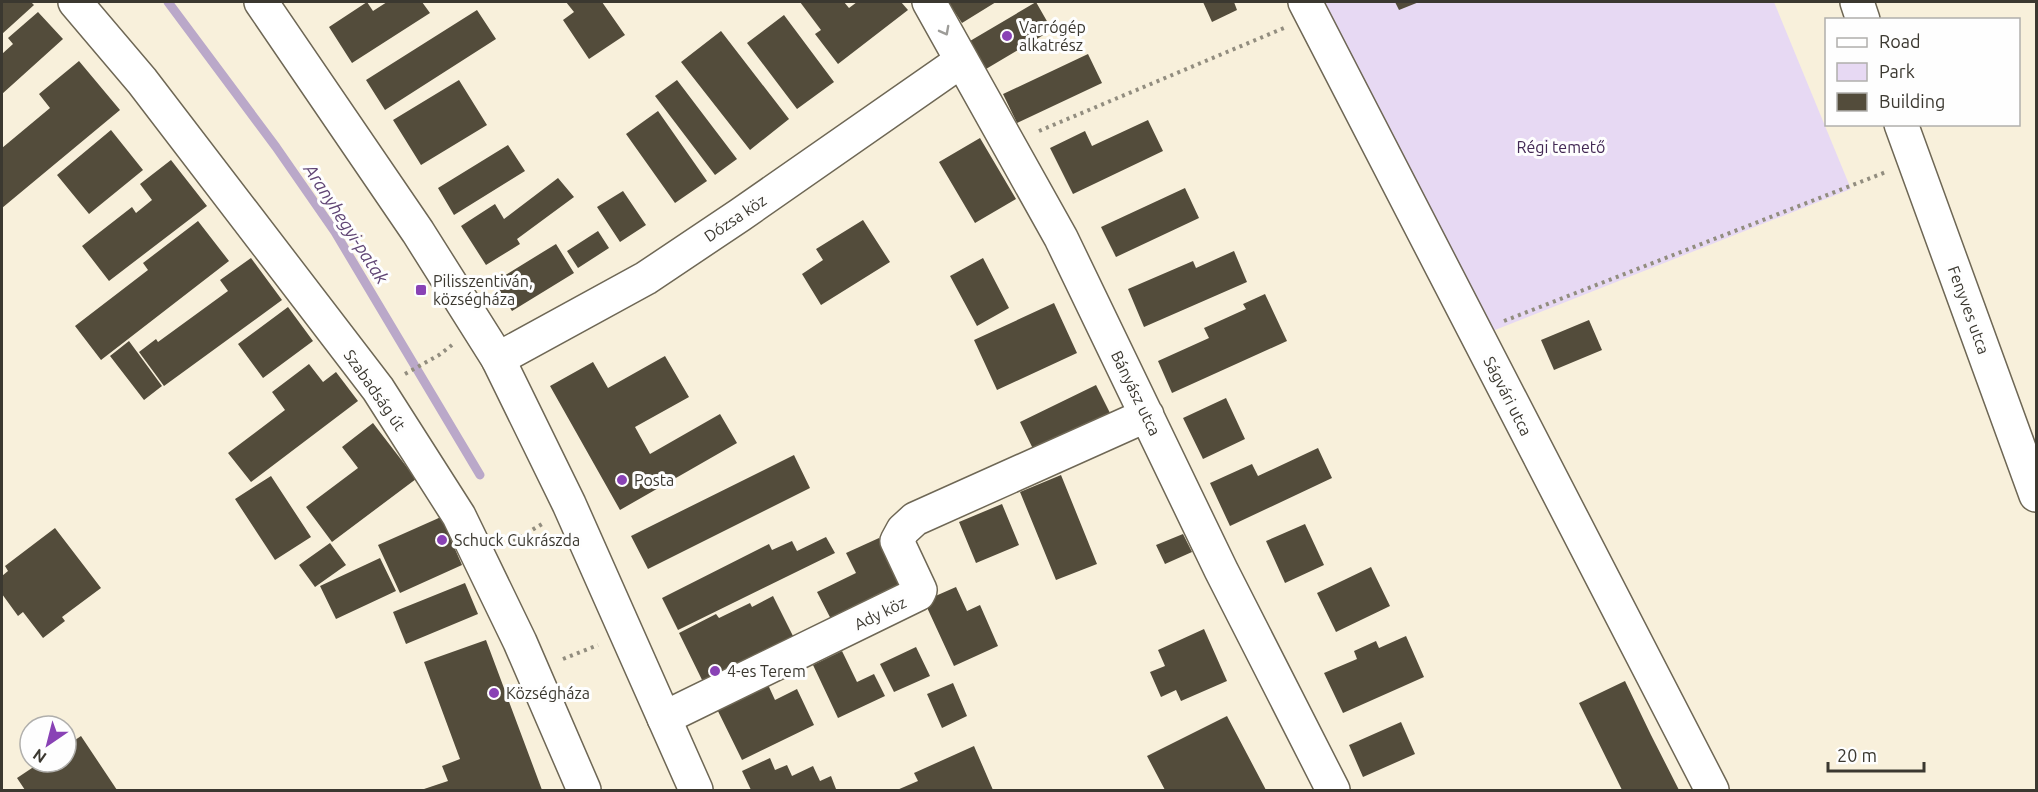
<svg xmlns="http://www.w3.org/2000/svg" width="2038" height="792" viewBox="0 0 2038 792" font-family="Ubuntu,sans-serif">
  <rect width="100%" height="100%" fill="#f8f0db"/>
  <!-- green -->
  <path fill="#e7d9f3" d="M1322,2h452l77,187 -361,143z"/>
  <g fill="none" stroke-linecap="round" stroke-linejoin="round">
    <!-- stream -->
    <path stroke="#baa8c9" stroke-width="9" d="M168,2l108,145 59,85 145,243"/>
  </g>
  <!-- building -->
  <path fill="#534c3b" d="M2,2h29l3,3 -32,29z
    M367,2l6,9 14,-9h35l8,11 -78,50 -23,-36z
    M566,2h36l23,33 -36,24 -26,-39 11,-8z
    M800,2h44l5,6 8,-6h44l7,8 -70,54 -23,-30 6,-4z
    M948,2h48l-34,21z
    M1036,2l16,28 -66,39 -16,-28z
    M1203,2h31l3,8 -25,12z
    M1395,2h24l-20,8z
    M477,10l19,29 -111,71 -19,-30z
    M38,12l25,27 -61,55v-40l11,-10 -5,-6z
    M784,15l50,67 -37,27 -50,-66z
    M721,31l68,88 -39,31 -69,-88z
    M1088,54l14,29 -85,40 -14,-29z
    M79,61l41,49 -118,98v-60l48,-40 -11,-14z
    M459,80l28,45 -66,40 -28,-45z
    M677,80l60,79 -22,16 -60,-79z
    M658,111l49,70 -32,22 -49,-69z
    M1148,120l15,31 -90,43 -23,-46 35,-17 7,15z
    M111,130l32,40 -54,44 -32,-39z
    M980,138l36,61 -41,24 -36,-61z
    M508,145l17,26 -71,44 -16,-27z
    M171,160l36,46 -98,75 -27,-35 50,-39 4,6 16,-13 -12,-16z
    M558,178l16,19 -57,42 3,5 -34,21 -25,-39 34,-22 9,15z
    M1185,188l14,30 -83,39 -15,-30z
    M623,191l23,34 -26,17 -23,-35z
    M863,220l27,42 -69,43 -19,-31 21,-14 -7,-11z
    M198,221l31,40 -128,99 -26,-34 73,-56 -5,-7z
    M598,231l11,17 -31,20 -11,-17z
    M556,244l18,29 -62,38 -18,-29z
    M1234,251l13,31 -103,45 -16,-38 65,-28 3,7z
    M251,258l31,42 -118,86 -25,-34 17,-13 2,3 70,-51 -8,-11z
    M983,258l26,50 -32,18 -27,-50z
    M1265,294l22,47 -115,52 -14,-32 51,-23 -5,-10 42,-19 -3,-5z
    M1054,303l23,50 -80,37 -23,-50z
    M288,307l25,34 -50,37 -25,-34z
    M1589,320l13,30 -48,20 -13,-30z
    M129,341l33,45 -18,14 -34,-44z
    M665,356l24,41 -54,30 15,27 70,-40 17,29 -117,67 -70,-124 43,-24 15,26z
    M309,364l14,18 13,-10 22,29 -107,81 -23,-29 57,-43 -13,-18z
    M1096,385l15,30 -76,38 -15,-31z
    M1226,398l19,41 -42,20 -20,-41z
    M373,423l43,56 -84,63 -26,-35 52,-39 -16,-21z
    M1318,448l14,30 -102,48 -20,-43 42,-19 6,12z
    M794,455l16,33 -162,81 -17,-33z
    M1061,475l36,89 -41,16 -36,-88z
    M271,476l40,61 -36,23 -40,-61z
    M1002,504l17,41 -43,18 -17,-41z
    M441,517l21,48 -62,28 -22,-48z
    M1305,524l19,41 -39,18 -19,-42z
    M55,528l46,60 -39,29 3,4 -22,17 -20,-26 -5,4 -16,-22v-18l6,-5 -3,-5z
    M1183,534l9,18 -27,12 -9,-19z
    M826,537l9,16 -157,77 -16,-32 107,-54 3,6 20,-9 5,10z
    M879,538l26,52 -71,35 -17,-33 39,-19 -10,-20z
    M330,543l16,22 -31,22 -16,-22z
    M380,558l16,33 -60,28 -16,-33z
    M1371,567l19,39 -54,26 -19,-39z
    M465,583l13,31 -72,30 -13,-32z
    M956,587l11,24 13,-6 18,41 -44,20 -30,-65z
    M773,596l23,46 -90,46 -27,-55 37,-19 3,4 31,-15 2,4z
    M1204,629l23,52 -46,20 -5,-11 -15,7 -11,-25 15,-6 -7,-16z
    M1406,636l18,41 -81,36 -19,-40 33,-14 -3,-8 22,-10 3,7z
    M486,640l56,150h-121l27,-9 -6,-15 18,-7 -36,-97z
    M916,647l14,29 -36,16 -14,-28z
    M842,651l15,31 17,-8 11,22 -47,22 -25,-53z
    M764,676l11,24 22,-11 17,36 -72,35 -29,-59z
    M1625,681l26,54 28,55h-57l-43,-87z
    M953,683l14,33 -25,12 -15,-34z
    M1227,716l39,74h-101l-18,-34z
    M1401,722l14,32 -52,23 -14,-32z
    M81,736l36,54h-92l-8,-12 24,-16h25v-16z
    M974,746l19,44h-96l21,-9 -4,-8z
    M770,758l5,12 12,-5 5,11 21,-10 7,15 11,-5 5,13 -85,1 -9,-19z"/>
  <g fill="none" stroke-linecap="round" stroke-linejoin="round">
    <defs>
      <path id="street" d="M75,2l67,79 236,308 81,127 61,126 64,148
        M929,2l132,236 160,332 112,220
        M1305,2l407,788
        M1857,2l6,18
        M1901,124l135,371
        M498,359l148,-81 94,-63 221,-154
        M664,718l254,-124 2,-4 -23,-49 6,-11 12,-11 232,-104"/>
      <path id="secondary" d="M261,2l157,230 80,127 71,145 127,286"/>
    </defs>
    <!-- street casing -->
    <use href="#street" stroke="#6e6755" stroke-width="36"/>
    <!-- secondary casing -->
    <use href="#secondary" stroke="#6e6755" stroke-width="36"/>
    <!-- path -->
    <path stroke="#928d7f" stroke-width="4" stroke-dasharray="3 4.5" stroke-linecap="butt" d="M1039,131l245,-103
      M1504,321l382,-149
      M405,374l34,-19 13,-10
      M507,545l35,-21
      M563,659l35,-14"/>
    <!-- street -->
    <use href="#street" stroke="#fff" stroke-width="33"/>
    <!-- secondary -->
    <use href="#secondary" stroke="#fff" stroke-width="33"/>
  </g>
  <!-- one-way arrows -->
  <defs><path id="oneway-chevron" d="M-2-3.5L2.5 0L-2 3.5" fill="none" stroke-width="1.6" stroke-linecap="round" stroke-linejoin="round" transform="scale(1.5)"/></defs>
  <use stroke="#9d9c98" href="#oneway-chevron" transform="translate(945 31) rotate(62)"/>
  <!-- markers -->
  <g fill="#8942b5" stroke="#fefefe" stroke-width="2">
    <circle cx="1007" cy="36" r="6"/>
    <rect x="415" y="284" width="12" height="12" rx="3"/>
    <circle cx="622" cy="480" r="6"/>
    <circle cx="442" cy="540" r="6"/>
    <circle cx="715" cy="671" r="6"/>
    <circle cx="494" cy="693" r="6"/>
  </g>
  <g text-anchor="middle" stroke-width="6" stroke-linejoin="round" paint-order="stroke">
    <!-- poi labels -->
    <g font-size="16" fill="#3b3830" stroke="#fefefe" text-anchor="start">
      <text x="1019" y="33">Varrógép<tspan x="1019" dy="18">alkatrész</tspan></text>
      <text x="433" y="287">Pilisszentiván,<tspan x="433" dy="18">községháza</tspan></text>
      <text x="634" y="486">Posta</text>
      <text x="454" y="546">Schuck Cukrászda</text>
      <text x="727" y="677">4-es Terem</text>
      <text x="506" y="699">Községháza</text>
    </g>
    <!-- park labels -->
    <g font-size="16" fill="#422854" stroke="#fefefe">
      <text x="1561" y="153">Régi temető</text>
    </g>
    <!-- street labels -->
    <g font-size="16" fill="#3b3830" stroke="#fefefe">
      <text transform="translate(735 218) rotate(-34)" y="6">Dózsa köz</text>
      <text transform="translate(1969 310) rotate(70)" y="6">Fenyves utca</text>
      <text transform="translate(375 390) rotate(55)" y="6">Szabadság út</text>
      <text transform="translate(1136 393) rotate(64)" y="6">Bányász utca</text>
      <text transform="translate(1508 396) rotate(63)" y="6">Ságvári utca</text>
      <text transform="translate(880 613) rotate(-26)" y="6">Ady köz</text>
    </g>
    <!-- water labels -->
    <g font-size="18" font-style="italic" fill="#604574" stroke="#fefefe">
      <text transform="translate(346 224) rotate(57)" y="6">Aranyhegyi-patak</text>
    </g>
  </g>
  <!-- border -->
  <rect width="2038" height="792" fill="none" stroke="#3b3830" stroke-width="6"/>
  <!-- legend -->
  <rect x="1825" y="18" width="195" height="108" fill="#fefefe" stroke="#b0afac" stroke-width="1.5"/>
  <rect x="1837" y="38" width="30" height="9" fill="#ffffff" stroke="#b0afac" stroke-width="1.5"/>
  <text x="1879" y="48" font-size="18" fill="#3b3830">Road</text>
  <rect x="1837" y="63" width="30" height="18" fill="#e7d9f3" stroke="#b0afac" stroke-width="1.5"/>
  <text x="1879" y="78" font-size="18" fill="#3b3830">Park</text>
  <rect x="1837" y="93" width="30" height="18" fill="#534c3b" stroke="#b0afac" stroke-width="1.5"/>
  <text x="1879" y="108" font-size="18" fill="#3b3830">Building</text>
  <!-- north arrow -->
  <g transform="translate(48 744) rotate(215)"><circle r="28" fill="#fefefe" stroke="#b0afac" stroke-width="1.5"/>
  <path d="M0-4.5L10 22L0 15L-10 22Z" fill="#8942b5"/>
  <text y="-9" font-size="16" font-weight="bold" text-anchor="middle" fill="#3b3830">N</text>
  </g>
  <!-- scale -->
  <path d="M1828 762v9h96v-9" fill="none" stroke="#3b3830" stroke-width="3"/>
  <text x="1837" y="762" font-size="18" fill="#3b3830" stroke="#fefefe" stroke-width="4.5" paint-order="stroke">20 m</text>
</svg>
